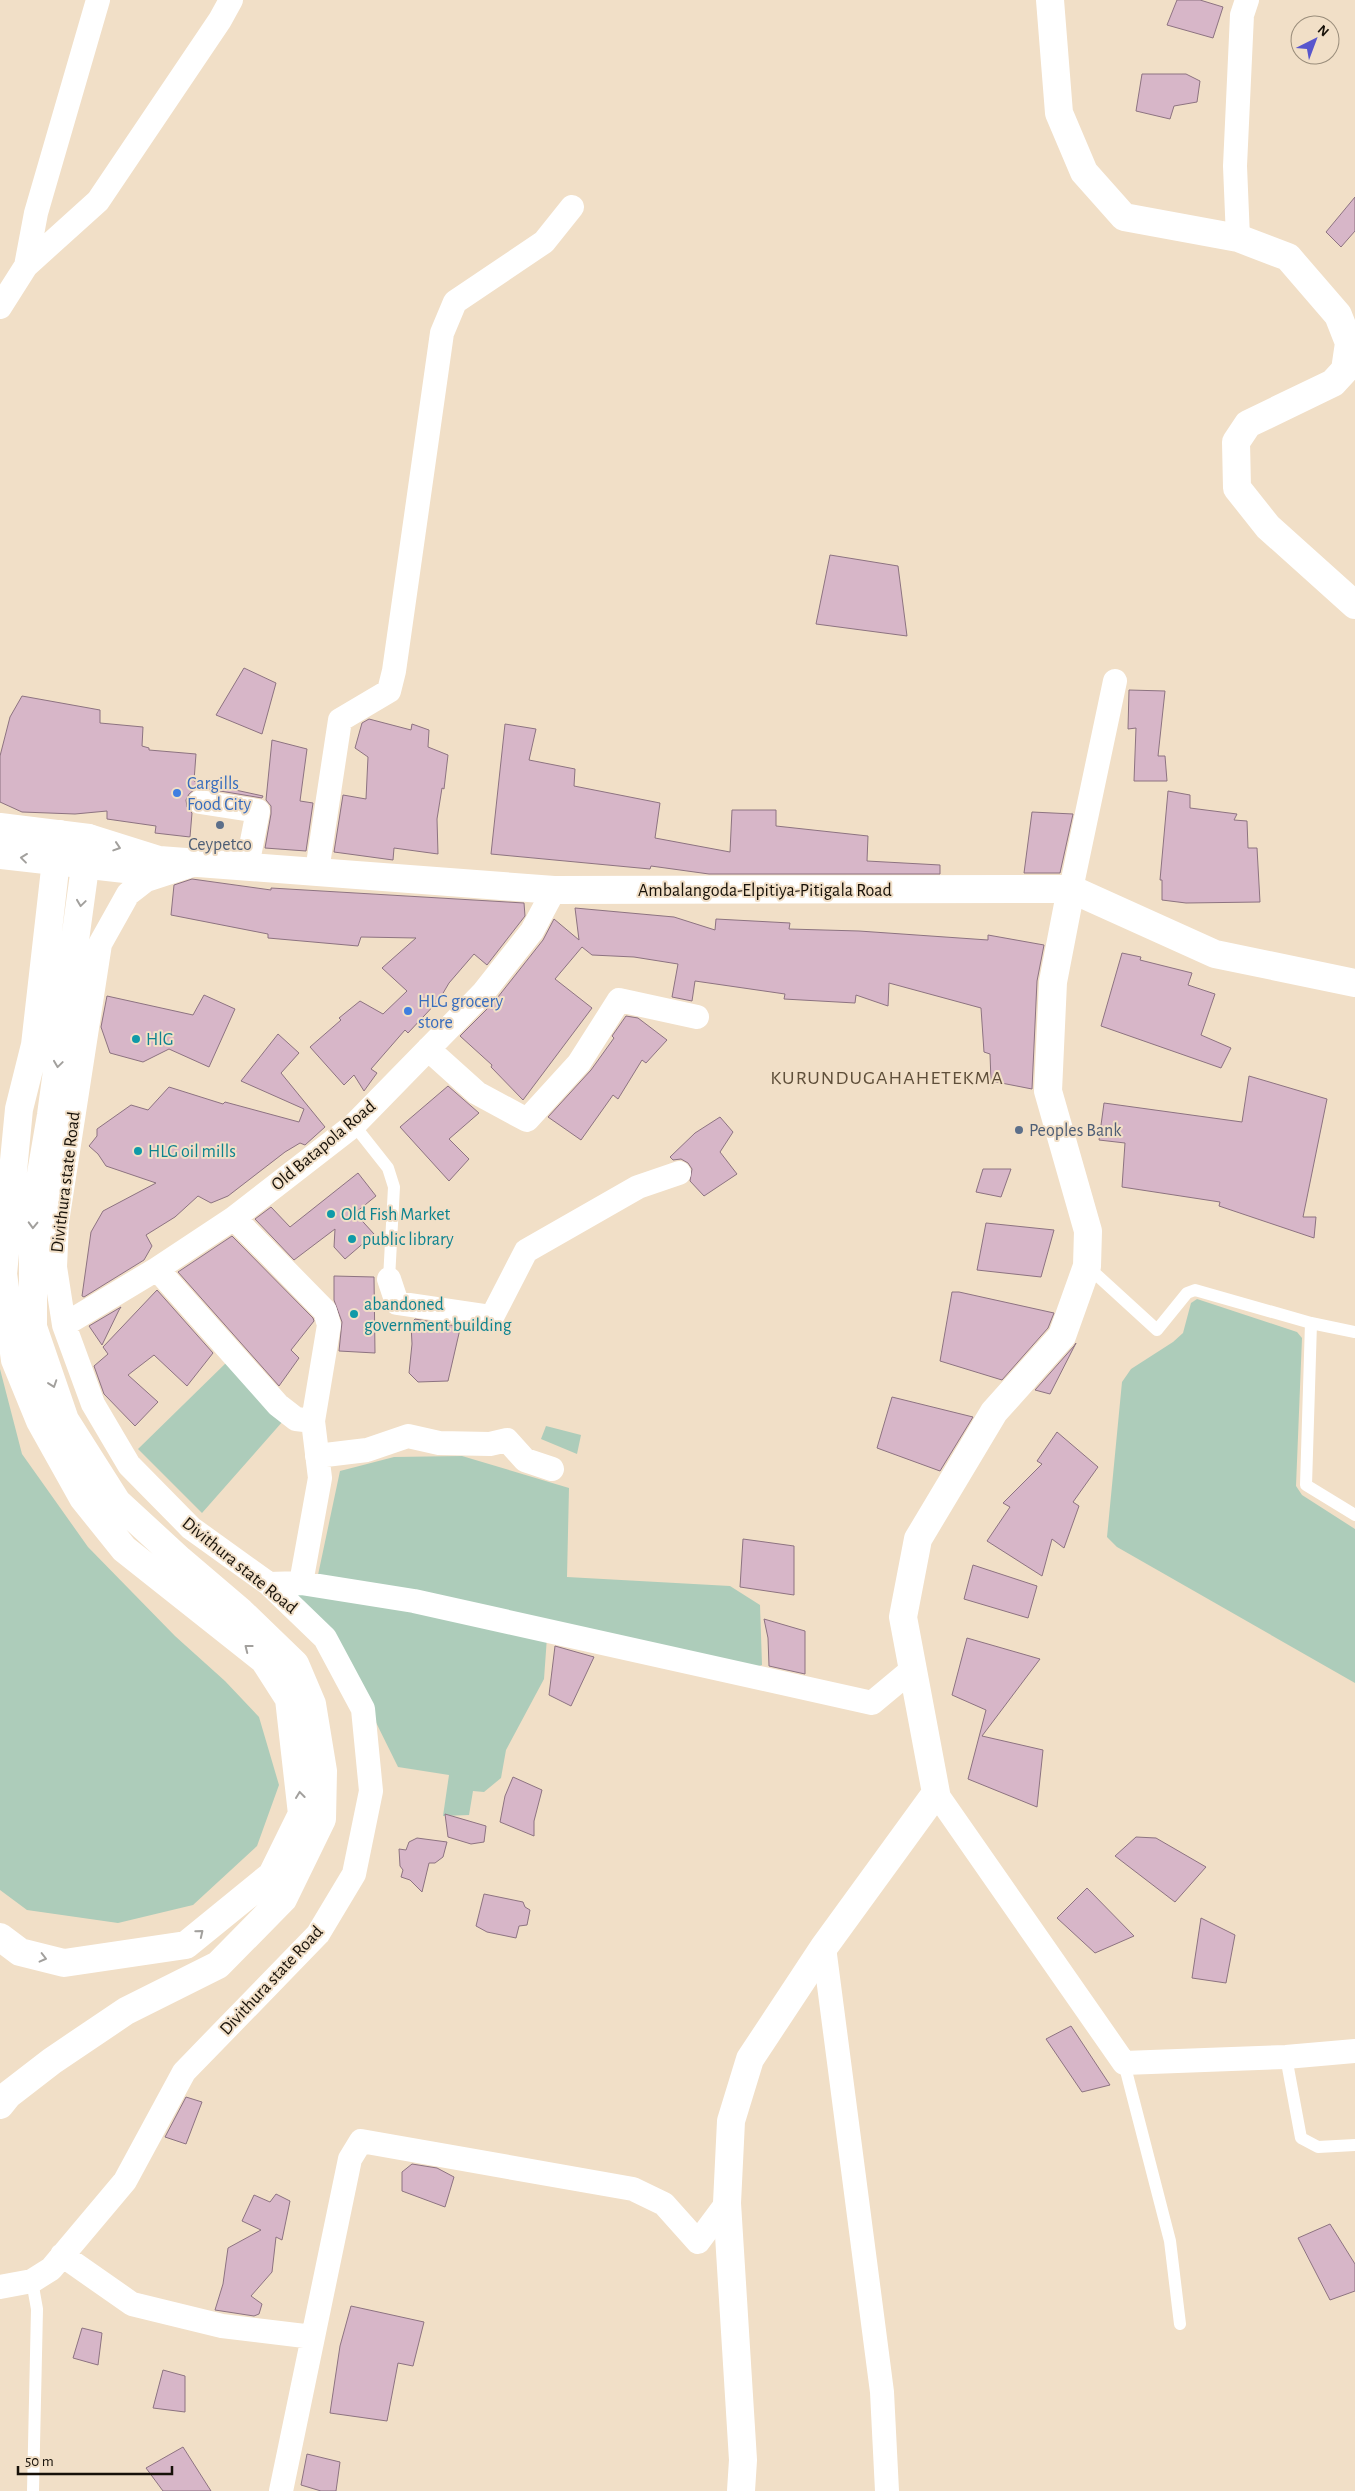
<svg xmlns="http://www.w3.org/2000/svg" width="1355" height="2491" viewBox="0 0 1355 2491" font-family="'Alegreya Sans',sans-serif">
  <rect width="100%" height="100%" fill="#f1dfc7"/>
  <!-- green -->
  <path fill="#adccba" d="M1197,1299l100,33 5,6 -6,148 6,9 53,34v154l-238,-136 -10,-10 15,-155 9,-13 42,-27 10,-9 8,-30z
    M229,1360l54,61 -81,92 -64,-64z
    M0,1369l22,85 66,93 87,89 50,45 34,36 20,68 -22,61 -64,59 -75,18 -91,-13 -27,-20z
    M546,1426l35,9 -4,19 -36,-15z
    M462,1456l107,32 -2,89 163,9 30,19 2,60 -9,3 -435,-93 22,-104 54,-14z
    M269,1584l61,4 217,49 -3,42 -38,71 -5,28 -17,14 -11,-1 -4,24 -26,1 6,-41 -51,-8 -41,-83z"/>
  <!-- building -->
  <path fill="#d7b6c8" stroke="#8d7381" d="M1177,0h23l23,7 -10,31 -46,-13z
    M1142,74h44l14,7 -3,21 -23,4 -4,13 -34,-8z
    M1355,197v34l-14,16 -15,-15z
    M830,555l68,11 9,70 -91,-12z
    M244,668l32,15 -14,51 -46,-19z
    M1129,690l36,1 -7,65h7l2,25h-33l2,-53 -8,1z
    M22,696l78,14v13l43,4 -1,19 7,2v2l47,4 -2,27 69,15 -1,2 -60,-10 -7,1 -6,5 -3,6 1,7 5,6 -2,24 -35,-4 1,-7 -49,-7v-8l-32,3 -53,-2 -22,-10v-46l10,-39z
    M369,719l42,11 1,-6 17,6 -1,17 20,8 -4,34 -2,-1 -5,31 1,35 -44,-6 -1,12 -59,-8 9,-57 23,4 2,-42 -13,-9 7,-25z
    M505,724l31,5 -7,31 46,9 -1,17 86,17 -5,35 75,14 2,-42h44v16l92,10 -1,25 73,4v9h-231l-58,-8 -1,3 -159,-15z
    M272,740l35,9 -7,52 13,2 -7,48 -41,-3 6,-34v-8l-5,-6z
    M1168,791l22,4v13l47,6 -3,6 13,1 1,27h9l3,54 -74,1 -24,-3v-20h-2z
    M1032,812l41,2 -13,59h-36z
    M192,879l79,11v-2l253,15 1,13 -38,49 -13,-11 -25,29 -10,17 -31,33 -3,-3 -34,39 6,4 -13,18 -10,-16 -10,10 -34,-38 31,-27 -2,-2 21,-17 23,13 24,-23 -25,-23 34,-30 -55,-1 -3,9 -90,-8v-4l-97,-19 3,-30z
    M575,908l99,9 41,13 1,-11 74,4 -1,6 70,2 129,9v-5l56,10 -7,36 -5,108 -41,-8 -1,-27 -6,-2 -3,-44 -92,-25 -1,23 -32,-11 -1,8 -71,-4 1,-5 -90,-13 -3,20 -20,-4 6,-33 -44,-7 -42,-2 -10,-8 -27,32 37,29 -69,92 -32,-33 1,-2 -32,-29 34,-34 49,-62 11,-21 25,21z
    M1122,953l19,4 -1,3 52,13 -4,12 27,9 -14,41 30,13 -10,20 -120,-42z
    M204,995l31,14 -26,58 -40,-18 -26,13 -33,-9 -9,-26 6,-31 86,19z
    M626,1016l12,2 29,22 -21,23 -4,-3 -24,39 -5,-4 -32,45 -33,-23 43,-47 23,-32 -2,-2z
    M278,1034l21,19 -18,20 44,54 -20,18 -5,-2 -15,9 -57,44 -17,7 -13,-7 -23,21 -29,18 6,11 -8,14 -60,37 -2,-1 9,-64 12,-21 53,-28 -50,-17 -8,-12 -9,-8 8,-10v-7l34,-24 17,5 21,-23 54,17 2,-2 74,20 5,-13 -63,-28z
    M1249,1076l78,23 -24,118h13l-2,21 -95,-32 1,-4 -98,-15 3,-44 -26,-3 5,-37 138,19z
    M448,1086l31,27 -30,26 20,20 -20,22 -49,-54z
    M720,1117l13,15 -13,20 17,22 -33,22 -14,-15 2,-12 -4,-6 -7,-4 -8,1 -3,-3 25,-24z
    M983,1169h28l-10,28 -25,-5z
    M358,1173l18,23 -21,17 19,21 -29,25 -11,-12 1,-18 -41,31 -39,-41 16,-12 19,20z
    M986,1223l68,7 -13,47 -64,-7z
    M232,1236l81,82 1,3 -23,29 8,8 -20,28 -101,-114z
    M334,1276l40,1 1,76 -36,-2 3,-29 -8,-22z
    M157,1290l56,63 -26,33 -33,-31 -26,20 30,27 -23,24 -31,-32 -10,-28 14,-12 -5,-7z
    M952,1292h7l95,21 -6,15 -46,52 -62,-19z
    M121,1307l-2,3 -17,35 -13,-19z
    M415,1319l36,6 9,4 -12,52 -30,1 -9,-9 3,-29 -1,-20z
    M1076,1343l-26,51 -15,-4 39,-44z
    M892,1397l81,20 -33,54 -63,-23z
    M1057,1432l41,35 -25,35 6,4 -15,42 -12,-9 -10,37 -55,-35 23,-34 -7,-4 39,-39 -5,-3z
    M743,1539l51,7v49l-54,-8z
    M973,1565l64,21 -9,32 -64,-19z
    M764,1619l41,12v43l-36,-8 -1,-28z
    M967,1638l73,21 -58,77 61,14 -6,57 -69,-28 18,-69 -34,-15z
    M555,1646l39,11 -23,49 -22,-11z
    M513,1777l29,13 -8,31v15l-34,-14 5,-26z
    M445,1814l41,12 -2,16 -13,2 -23,-7z
    M1136,1837l20,1 50,29 -31,35 -60,-46z
    M417,1838l30,4 -4,15 -8,6h-6l-7,29 -12,-12 -9,-3 2,-7 -3,-4 -1,-17 7,1 3,-8z
    M1087,1888l47,48 -39,17 -38,-35z
    M484,1894l39,8 2,5 5,3 -3,15 -8,1 -3,12 -29,-6 -11,-6z
    M1201,1918l34,17 -9,48 -34,-5z
    M1071,2026l39,59 -28,7 -36,-53z
    M186,2097l16,5 -16,42 -21,-7z
    M412,2164l25,4 17,9 -9,30 -43,-16v-19z
    M276,2194l14,7 -8,39 -6,-3 -4,35 -21,24 11,8 -3,10 -5,2 -39,-6 8,-26 5,-36 33,-18 -19,-9 12,-26 16,7z
    M1330,2224l25,40v27l-25,9 -32,-62z
    M351,2306l73,16 -11,44 -15,-3 -11,58 -57,-8 10,-67z
    M82,2328l20,5 -4,32 -25,-7z
    M163,2370l22,6v36l-32,-4z
    M183,2447l28,44h-48l-17,-23z
    M307,2454l33,8 -4,29h-15l-20,-6z"/>
  <g fill="none" stroke-linecap="round" stroke-linejoin="round">
    <!-- service -->
    <path stroke="#fff" stroke-width="12" d="M354,1125l34,43 6,19 -5,92
      M1087,1266l70,64 30,-37 8,-3 116,33 44,9
      M1311,1323l-5,162 49,30
      M1286,2057l15,81 17,9 37,-2
      M1124,2063l46,178 10,83
      M32,2281l5,28 -4,182"/>
    <!-- minor -->
    <path stroke="#fff" stroke-width="24" d="M1238,238l-3,-72 7,-151 5,-15
      M26,266l72,-65 122,-181 11,-20
      M0,307l26,-41 10,-53 62,-213
      M200,802l58,9 -11,55
      M317,871l23,-151 49,-29 5,-20 48,-338 13,-31 89,-60 28,-35
      M1071,889l44,-208
      M428,1049l49,44 50,27 52,-57 40,-63 78,17
      M234,1218l91,93 4,14 -16,96 7,57 -19,105
      M157,1269l121,136 18,14 17,2
      M389,1279l8,24 95,14 34,-66 112,-64 41,-14
      M64,1325l93,-56 77,-51 120,-93 129,-132 49,-62 22,-41
      M317,1456l50,-6 41,-14 31,7 51,1 17,-4 18,20 27,9
      M269,1584l32,-1 113,18 458,102 42,-35
      M936,1793l188,270 162,-6 69,-6
      M824,1947l58,445 5,99
      M62,2255l70,49 90,22 91,11
      M0,2287l32,-6 19,-12 74,-88 59,-109 134,-138 36,-60 17,-83 -8,-82 -38,-71 -56,-54 -78,-56 -62,-63 -36,-61 -29,-79 -9,-58 2,-45 43,-278 28,-50 18,-14 49,-16
      M281,2491l69,-332 11,-18 272,48 31,15 34,38 29,-39"/>
    <!-- tertiary -->
    <path stroke="#fff" stroke-width="28" d="M1050,0l9,113 25,59 40,45 114,21 50,19 50,58 11,28 -4,27 -12,13 -85,41 -12,18 1,46 31,39 87,78
      M741,2491l2,-31 -16,-257 4,-82 19,-62 74,-112 112,-154 -33,-176 15,-78 76,-127 68,-76 25,-70 1,-35 -40,-140 5,-109 18,-93"/>
    <!-- primary -->
    <path stroke="#fff" stroke-width="28" d="M0,827l89,11 70,22 395,30 517,-1 144,65 140,29
      M0,855l125,14 34,-9"/>
    <!-- motorway -->
    <path stroke="#fff" stroke-width="28" d="M0,1937l20,15 44,11 122,-18 86,-70 30,-61 -13,-115 -25,-39 -140,-111 -41,-51 -43,-77 -25,-61 -12,-86 16,-165 16,-64 24,-211
      M0,2105l8,-10 44,-34 74,-50 92,-46 65,-66 39,-80 1,-48 -11,-67 -17,-40 -54,-52 -61,-52 -63,-58 -52,-82 -32,-93v-107l18,-105 38,-277"/>
  </g>
  <!-- one-way arrows -->
  <defs><path id="oneway-chevron" d="M-2-3.5L2.5 0L-2 3.5" fill="none" stroke-width="1.6" stroke-linecap="round" stroke-linejoin="round" transform="scale(1.25)"/></defs>
  <g stroke="#a2a09d">
    <use href="#oneway-chevron" transform="translate(117 847) rotate(18)"/>
    <use href="#oneway-chevron" transform="translate(24 858) rotate(-173)"/>
    <use href="#oneway-chevron" transform="translate(81 903) rotate(98)"/>
    <use href="#oneway-chevron" transform="translate(58 1064) rotate(98)"/>
    <use href="#oneway-chevron" transform="translate(33 1225) rotate(92)"/>
    <use href="#oneway-chevron" transform="translate(53 1384) rotate(71)"/>
    <use href="#oneway-chevron" transform="translate(248 1648) rotate(-142)"/>
    <use href="#oneway-chevron" transform="translate(300 1795) rotate(-97)"/>
    <use href="#oneway-chevron" transform="translate(200 1933) rotate(-39)"/>
    <use href="#oneway-chevron" transform="translate(43 1958) rotate(14)"/>
  </g>
  <!-- markers -->
  <g fill="#3f7fe0" stroke="#f1dfc7" stroke-width="2">
    <circle cx="177" cy="793" r="5"/>
    <circle cx="408" cy="1011" r="5"/>
  </g>
  <g fill="#5c6f8a" stroke="#f1dfc7" stroke-width="2">
    <circle cx="220" cy="825" r="5"/>
    <circle cx="1019" cy="1130" r="5"/>
  </g>
  <g fill="#0f9aa8" stroke="#f1dfc7" stroke-width="2">
    <circle cx="136" cy="1039" r="5"/>
    <circle cx="138" cy="1151" r="5"/>
    <circle cx="331" cy="1214" r="5"/>
    <circle cx="352" cy="1239" r="5"/>
    <circle cx="354" cy="1314" r="5"/>
  </g>
  <g text-anchor="middle" stroke-width="4" stroke-linejoin="round" paint-order="stroke">
    <!-- shop labels -->
    <g font-size="18" fill="#366cbe" stroke="#f1dfc7" text-anchor="start">
      <text x="187" y="789">Cargills<tspan x="187" dy="21">Food City</tspan></text>
      <text x="418" y="1007">HLG grocery<tspan x="418" dy="21">store</tspan></text>
    </g>
    <!-- service labels -->
    <g font-size="18" fill="#4e5e75" stroke="#f1dfc7">
      <text x="220" y="850">Ceypetco</text>
      <text x="1029" y="1136" text-anchor="start">Peoples Bank</text>
    </g>
    <!-- street labels -->
    <g font-size="18" fill="#171109" stroke="#f1dfc7">
      <text x="765" y="896">Ambalangoda-Elpitiya-Pitigala Road</text>
      <text transform="translate(323 1145) rotate(-40)" y="6">Old Batapola Road</text>
      <text transform="translate(65 1182) rotate(-83)" y="6">Divithura state Road</text>
      <text transform="translate(240 1565) rotate(39)" y="6">Divithura state Road</text>
      <text transform="translate(271 1980) rotate(-47)" y="6">Divithura state Road</text>
    </g>
    <!-- culture labels -->
    <g font-size="18" fill="#0d838f" stroke="#f1dfc7" text-anchor="start">
      <text x="146" y="1045">HlG</text>
      <text x="148" y="1157">HLG oil mills</text>
      <text x="341" y="1220">Old Fish Market</text>
      <text x="362" y="1245">public library</text>
      <text x="364" y="1310">abandoned<tspan x="364" dy="21">government building</tspan></text>
    </g>
    <!-- quarter labels -->
    <g font-size="20" letter-spacing="1" fill="#5f4f3a" stroke="#f1dfc7">
      <text x="887" y="1084">KURUNDUGAHAHETEKMA</text>
    </g>
  </g>
  <!-- north arrow -->
  <g transform="translate(1315 40) rotate(42)"><circle r="24" fill="#f1dfc7" stroke="#9a8d7b"/>
  <path d="M0-4L9 19L0 12L-9 19Z" fill="#5856cd"/>
  <text y="-8" font-size="14" font-weight="bold" text-anchor="middle" fill="#171109">N</text>
  </g>
  <!-- scale -->
  <path d="M18 2466v8h154v-8" fill="none" stroke="#171109" stroke-width="2.5"/>
  <text x="25" y="2466" font-size="15" fill="#171109" stroke="#f1dfc7" stroke-width="4" paint-order="stroke">50 m</text>
</svg>
